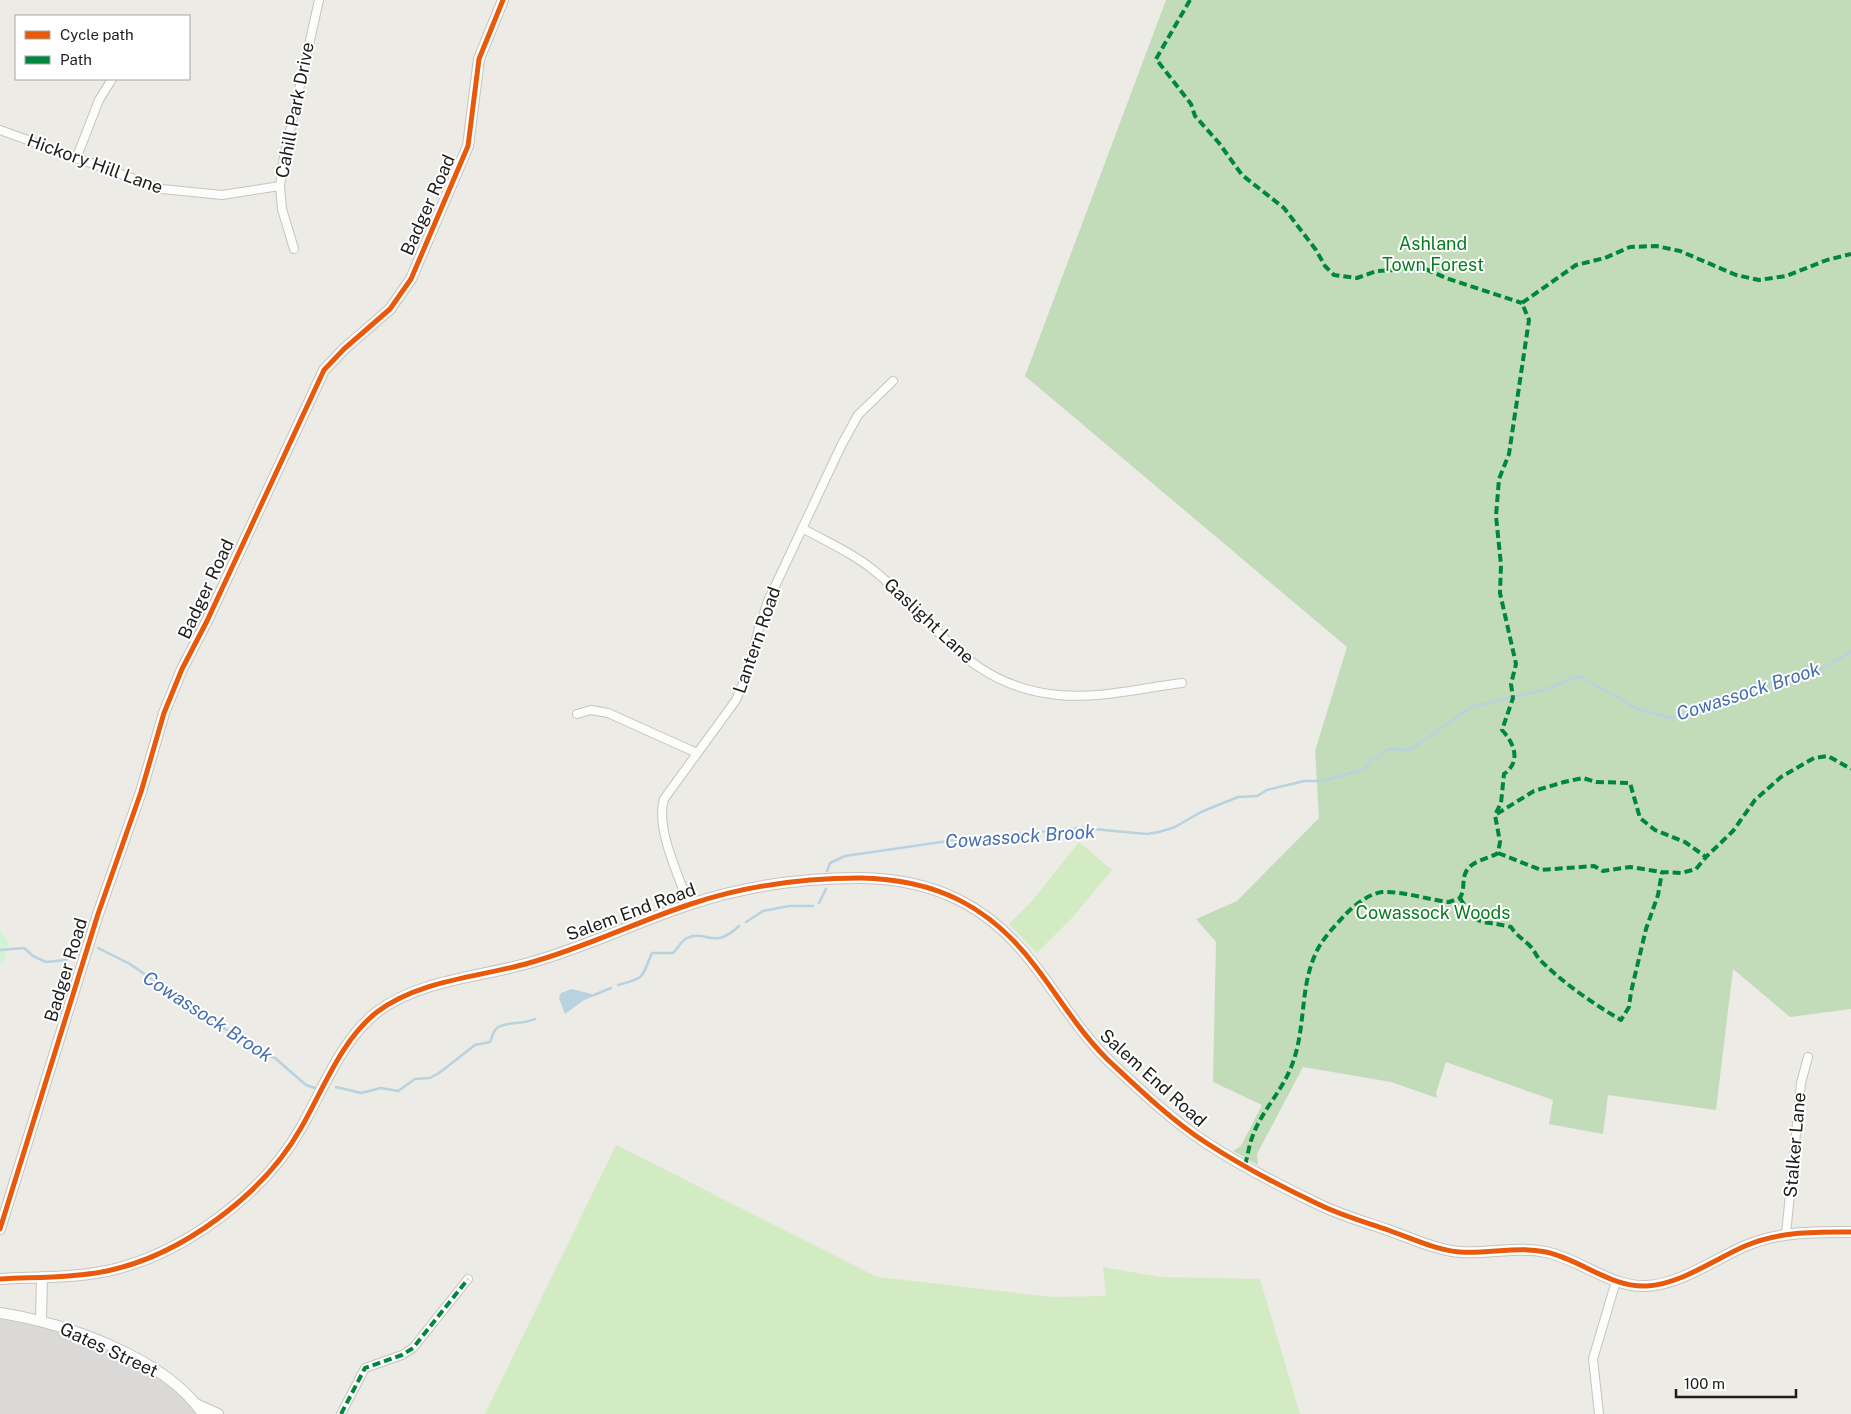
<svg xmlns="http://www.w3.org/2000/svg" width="1851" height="1414" viewBox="0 0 1851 1414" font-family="'Public Sans',sans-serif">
  <rect width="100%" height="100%" fill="#ecebe5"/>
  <!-- religious -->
  <path fill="#dad9d7" d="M0,1319l40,7 56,19 68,37 17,14 15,18h-196z"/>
  <!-- grass -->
  <path fill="#d3ebc2" d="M1079,842l33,28 -41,49 -34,34 -28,-29 23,-23z
    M616,1145l261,132 175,20 54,-1 -3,-29 57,10 100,2 40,135h-815z"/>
  <!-- forest -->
  <path fill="#c2dcba" d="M1166,0h685v1009l-61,8 -57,-48 -17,141 -108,-15 -5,39 -54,-10 4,-24 -107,-38 -10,31 1,5 -46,-16 -88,-15 -46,87 1,11 -25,-14 8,-5 21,-41 -49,-23 3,-140 -20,-23 41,-18 82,-83 -4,-67 32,-104 -322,-271z"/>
  <!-- park -->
  <path fill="#d2f4d6" d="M0,930l9,13 -5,17 -4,5z"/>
  <!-- water -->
  <path fill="#b8d2e0" d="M572,989l24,6 -12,5 -19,14 -6,-16 2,-5z"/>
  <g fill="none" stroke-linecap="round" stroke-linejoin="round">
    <!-- stream -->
    <path stroke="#b8d2e0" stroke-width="2.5" d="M827,871l3,-8 15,-7 117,-17 120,-11 65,6 12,-2 16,-5 26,-15 37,-15 19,-1 10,-6 37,-9h18l40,-11 4,-2 6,-9 5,-1 6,-6 6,-3 21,1 61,-43 73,-17 35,-14 59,33 34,9 76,-30 64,-14 39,-22
      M819,903l7,-14
      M746,922l17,-11 26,-5h24
      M98,948l32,16 91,63 22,11 14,13 18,7 31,27 9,3
      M0,950l24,-2 9,8 13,6 20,-2 10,-13 4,-1
      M618,985c28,-7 23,-7 34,-32h21c5,-5 8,-12 14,-15 19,-9 26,13 52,-12
      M594,995l17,-7
      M336,1087l25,6 20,-5 17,3 17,-12 15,-1 9,-5 36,-28 15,-3c2,-4 3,-11 7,-14 8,-7 26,-3 38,-9"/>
    <defs>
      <path id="minor" d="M0,130l162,59 60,6 58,-9
        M76,159l23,-59 13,-21
        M294,249l-12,-40 -2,-23 4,-29 35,-157
        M802,528c25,14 53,26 75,45 62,52 91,113 181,122 41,4 84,-7 124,-12
        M577,714l14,-4 17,3 89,40
        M689,905c-10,-29 -34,-77 -25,-106l72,-99 13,-31 10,-41 9,-27 73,-155 17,-31 35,-34
        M1786,1234l15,-151 7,-26
        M341,1414l24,-46 37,-13 11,-7 55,-69
        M1599,1414l-6,-55 23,-78"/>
      <path id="tertiary" d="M0,1229l98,-315 43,-122 23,-79 18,-44 25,-48 117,-251 20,-21 46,-40 21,-30 57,-133 11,-87 24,-59
        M0,1279c36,-2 72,-1 107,-8 75,-16 156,-76 194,-143 22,-38 40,-88 76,-116 42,-32 103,-35 152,-49 55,-15 107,-41 162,-59 54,-18 112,-26 169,-26 75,1 130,28 175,88 24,31 43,64 72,93 31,29 63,60 98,83 35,23 75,44 113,62 22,11 47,18 70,26 23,8 48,20 72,22 29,2 58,-6 86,0 34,7 65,36 101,34 34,-2 68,-27 98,-40 35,-15 70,-14 106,-14
        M0,1313c64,10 165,44 203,101
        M41,1320l1,-43
        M196,1404l22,10"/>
    </defs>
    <!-- minor casing -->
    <use href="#minor" stroke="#c4c4c1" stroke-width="10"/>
    <!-- tertiary casing -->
    <use href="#tertiary" stroke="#c4c4c1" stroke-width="12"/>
    <!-- minor -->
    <use href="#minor" stroke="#fcfcfb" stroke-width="8"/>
    <!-- tertiary -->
    <use href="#tertiary" stroke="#fcfcfb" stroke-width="10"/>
    <!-- quiet -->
    <path stroke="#00873e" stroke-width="4" stroke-dasharray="8 4" stroke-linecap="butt" d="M1190,0l-34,59 35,45 4,12 24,27 23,32 42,33 32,42 9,16 9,9 23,3 20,-7 46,-3 23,10 76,25
      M1496,813l5,-10 3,-29c17,-12 11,-30 -2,-44l11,-32 -2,-14 5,-20 -16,-71 1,-28 -5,-49 3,-37 10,-25 20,-134 -7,-17 54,-38 29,-7 25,-11 26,-1 24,5 56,24 23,5 27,-4 41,-16 24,-6
      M1498,853l43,17 53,-4 9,5 27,-4 32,5 19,1 15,-4 10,-12
      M1460,898c18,31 20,21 51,29 5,8 12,12 19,19 4,4 6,9 9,13 24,24 53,44 82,61l8,-13 2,-15 15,-63 12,-34 4,-23
      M1245,1165c3,-10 4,-20 8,-30 10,-27 33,-47 42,-79 10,-33 6,-70 20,-101 6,-15 18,-27 29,-39 9,-10 24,-22 38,-24 22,-1 46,8 67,10l11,-4c5,-9 2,-15 5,-24 5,-14 22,-14 33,-21l2,-11 -5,-27 39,-24 30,-9 19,-4 13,4 34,1 10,35 15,12 30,12 21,15 27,-26 22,-31 26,-23 33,-19 14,-2 23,13
      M341,1414l24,-46 37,-13 11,-7 55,-69"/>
    <defs>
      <path id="cycleway" d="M0,1229l98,-315 43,-122 23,-79 18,-44 25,-48 117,-251 20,-21 46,-40 21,-30 57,-133 11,-87 24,-59
        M0,1279c36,-2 72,-1 107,-8 75,-16 156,-76 194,-143 22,-38 40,-88 76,-116 42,-32 103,-35 152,-49 55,-15 107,-41 162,-59 54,-18 112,-26 169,-26 75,1 130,28 175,88 24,31 43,64 72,93 31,29 63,60 98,83 35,23 75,44 113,62 22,11 47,18 70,26 23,8 48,20 72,22 29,2 58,-6 86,0 34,7 65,36 101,34 34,-2 68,-27 98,-40 35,-15 70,-14 106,-14"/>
    </defs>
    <!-- cycleway casing -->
    <use href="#cycleway" stroke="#fff" stroke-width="8"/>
    <!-- cycleway -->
    <use href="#cycleway" stroke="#e8590c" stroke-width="5"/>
  </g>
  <g text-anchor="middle" stroke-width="4" stroke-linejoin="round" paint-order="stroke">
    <!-- street labels -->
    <g font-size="18" fill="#1d1d1d" stroke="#fff">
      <text transform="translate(295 110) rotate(-79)" y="6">Cahill Park Drive</text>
      <text transform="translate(95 164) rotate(20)" y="6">Hickory Hill Lane</text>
      <text transform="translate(428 205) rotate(-66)" y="6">Badger Road</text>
      <text transform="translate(206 589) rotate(-65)" y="6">Badger Road</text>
      <text transform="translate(929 621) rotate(43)" y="6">Gaslight Lane</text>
      <text transform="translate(757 640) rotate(-71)" y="6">Lantern Road</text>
      <text transform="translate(631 912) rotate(-20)" y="6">Salem End Road</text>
      <text transform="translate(66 970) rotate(-73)" y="6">Badger Road</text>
      <text transform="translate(1153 1078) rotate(42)" y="6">Salem End Road</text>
      <text transform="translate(1795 1145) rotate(-85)" y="6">Stalker Lane</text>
      <text transform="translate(109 1350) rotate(25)" y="6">Gates Street</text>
    </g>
    <!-- park labels -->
    <g font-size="18" fill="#087e21" stroke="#fff">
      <text x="1433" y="250">Ashland<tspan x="1433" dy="21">Town Forest</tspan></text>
      <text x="1433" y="919">Cowassock Woods</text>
    </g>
    <!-- water labels -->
    <g font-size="19" font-style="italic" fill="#476eaf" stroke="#fff">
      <text transform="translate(1748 691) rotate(-18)" y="7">Cowassock Brook</text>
      <text transform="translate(1020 836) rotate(-4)" y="7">Cowassock Brook</text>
      <text transform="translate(208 1016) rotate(33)" y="7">Cowassock Brook</text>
    </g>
  </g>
  <!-- legend -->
  <rect x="15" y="15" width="175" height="65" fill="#ffffff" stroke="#a5a5a5"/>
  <rect x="25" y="31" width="25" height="8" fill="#e8590c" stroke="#a5a5a5"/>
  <text x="60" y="40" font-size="15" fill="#1d1d1d">Cycle path</text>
  <rect x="25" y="56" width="25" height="8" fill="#00873e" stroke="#a5a5a5"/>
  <text x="60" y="65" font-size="15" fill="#1d1d1d">Path</text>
  <!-- scale -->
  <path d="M1676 1389v8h120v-8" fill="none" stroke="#1d1d1d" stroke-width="2.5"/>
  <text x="1684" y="1389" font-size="15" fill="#1d1d1d" stroke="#ffffff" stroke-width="4" paint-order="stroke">100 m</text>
</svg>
